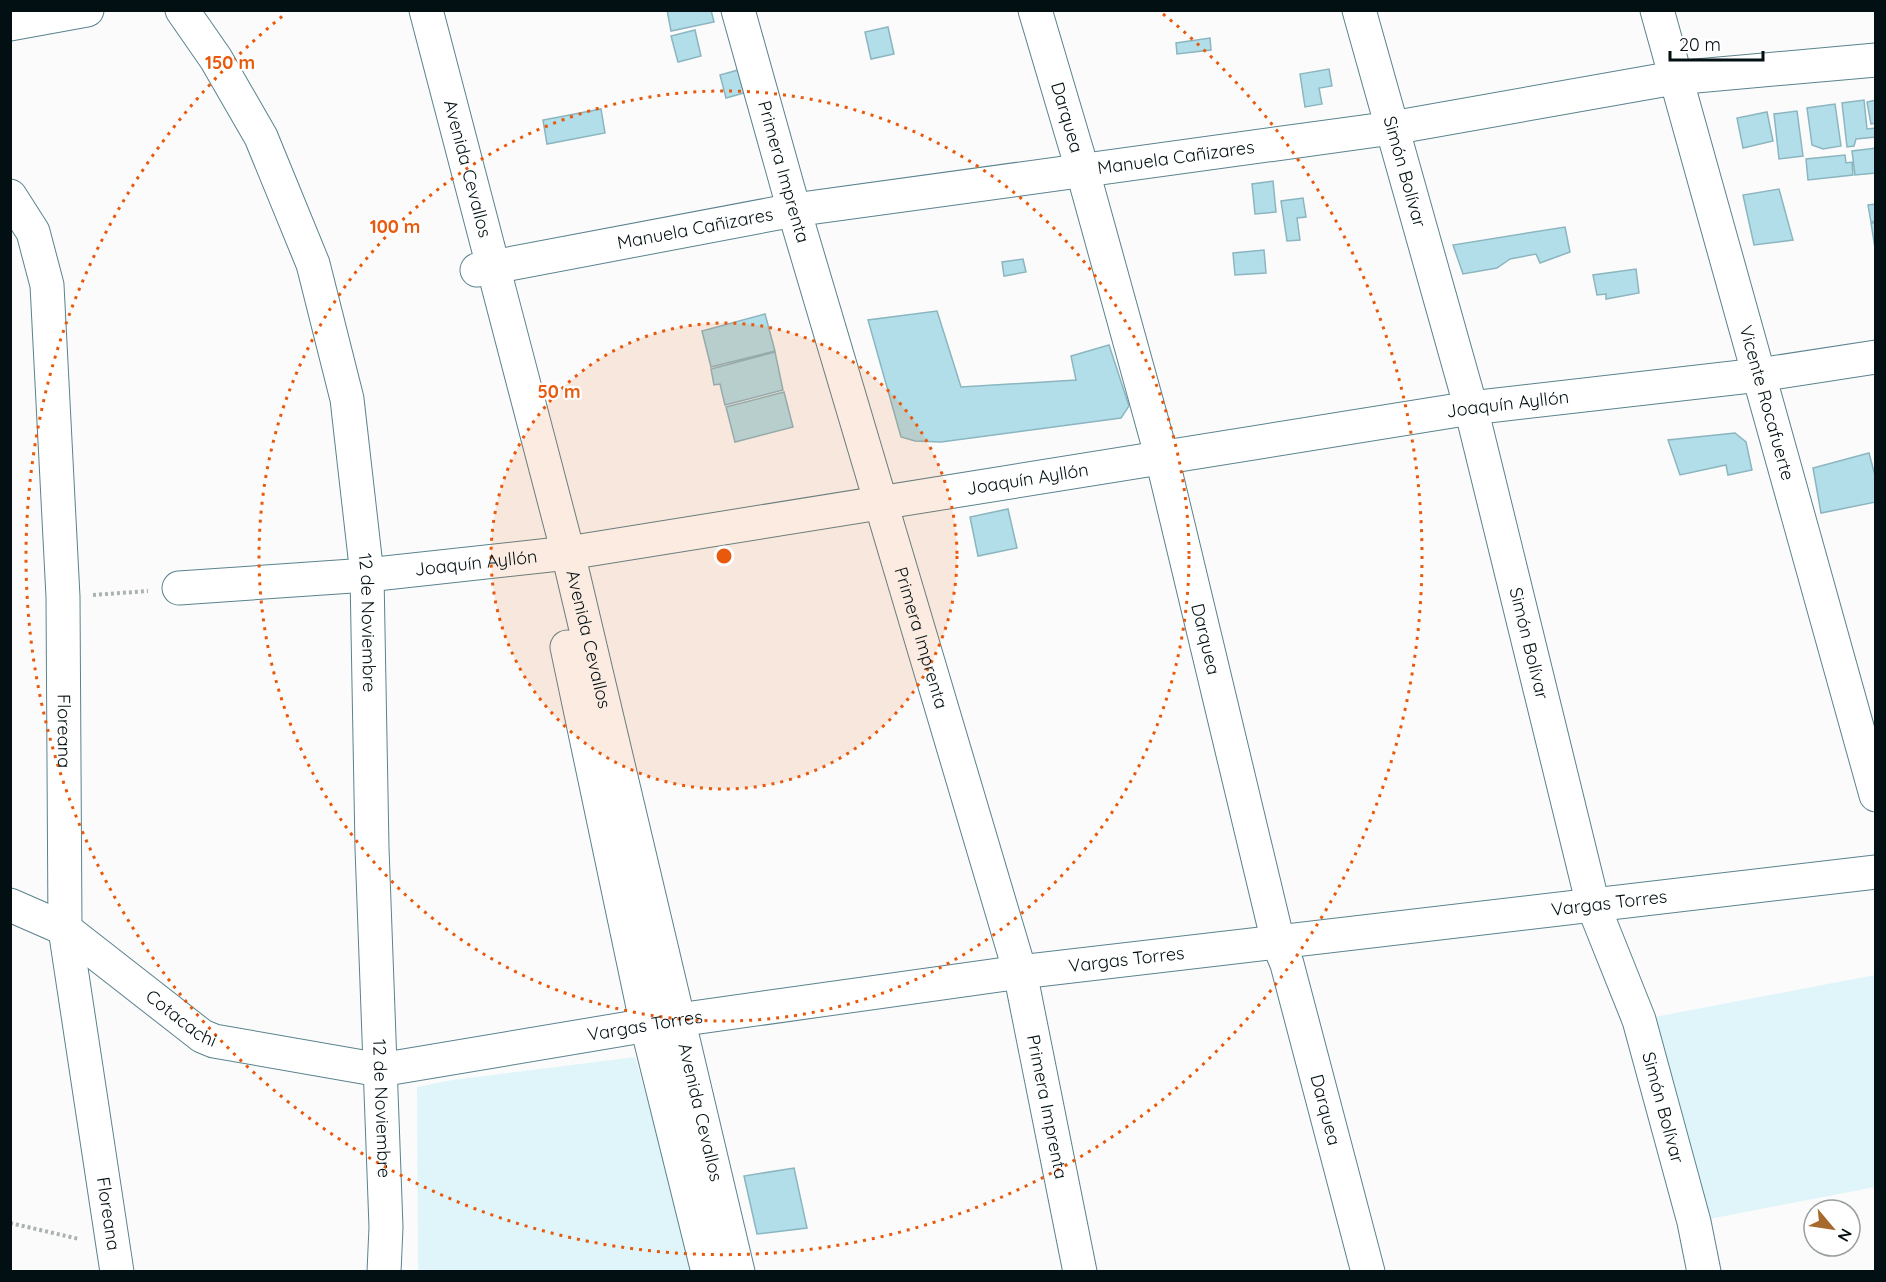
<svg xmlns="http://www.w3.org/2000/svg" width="1886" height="1282" viewBox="0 0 1886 1282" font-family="Quicksand,sans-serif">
  <rect width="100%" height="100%" fill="#fbfbfb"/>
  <!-- built -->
  <path fill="#e0f5fa" d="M1875,975v212l-181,35 -55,-202z
    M635,1057l61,214h-278l-1,-184 35,-7z"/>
  <!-- building -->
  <path fill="#b2dee9" stroke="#8bb6c0" stroke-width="1.5" d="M667,10h44l3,12 -43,9z
    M888,27l6,27 -23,5 -6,-27z
    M695,30l6,26 -23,6 -7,-26z
    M1210,38l1,12 -34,4 -1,-11z
    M1329,69l3,17 -13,2 3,16 -17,3 -5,-33z
    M738,70l6,23 -18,5 -6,-23z
    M1864,100l3,29 9,-1v9l-20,2 -2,7 -7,1 -5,-44z
    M1876,100v23l-5,1 -4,-22z
    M1835,104l6,42 -18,3 -11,-4 -5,-37z
    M601,109l4,24 -58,11 -4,-24z
    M1797,111l6,45 -24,3 -5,-45z
    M1767,112l6,29 -30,7 -6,-30z
    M1876,148v25l-21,2 -3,-24z
    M1845,155l1,8 6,-1 1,13 -45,5 -2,-21z
    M1273,181l3,31 -21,2 -3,-30z
    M1779,189l14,51 -39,5 -11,-50z
    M1303,198l3,19 -9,1 3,22 -13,1 -6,-40z
    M1876,204v17l-5,1 -3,-17z
    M1871,223h5v25h-1z
    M1565,227l5,25 -30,11 -4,-9 -26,5 -13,9 -34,6 -10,-29z
    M1264,250l2,23 -31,2 -2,-22z
    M1023,259l3,13 -22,4 -2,-14z
    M1636,269l3,24 -33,6v-5l-9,1 -4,-20z
    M937,311l24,76 115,-7 -5,-24 38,-11 20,61 -8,12 -180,24 -26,-1 -14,-4 -33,-117z
    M765,314l10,37 -64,16 -9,-36z
    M775,352l8,38 -58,15 -5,-21 -6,1 -3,-16z
    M784,392l9,35 -58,15 -9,-35z
    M1735,433l11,9 6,28 -24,5 -2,-10 -46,10 -12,-35z
    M1869,453l7,26v23l-55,11 -8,-45z
    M1008,509l9,39 -39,8 -8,-39z
    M794,1168l13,60 -50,6 -13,-58z"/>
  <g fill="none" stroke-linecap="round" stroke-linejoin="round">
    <defs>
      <g id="street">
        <path id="s1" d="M738,10l56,200 226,762 60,300"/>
        <path id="s2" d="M1035,10l48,162 79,286 116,484 9,22 81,308"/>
        <path id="s3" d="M1657,10l219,785"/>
        <path d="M10,24l77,-14"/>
        <path id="s4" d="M10,196l23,36 14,53 16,312 2,332 52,343"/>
        <path id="s5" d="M477,270l317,-60 598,-82 282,-50 202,-18"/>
        <path id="s6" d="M179,588l188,-13 201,-22 903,-145 288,-33 117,-18"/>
        <path id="s7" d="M10,905l55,24 137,107 12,5 166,29 298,-50 342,-48 856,-100"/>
      </g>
      <g id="secondary">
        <path id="s8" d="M182,10l34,49 45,78 52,127 34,135 20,176 5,273 14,379 -2,45"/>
        <path id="s9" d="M426,10l142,543 170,719"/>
        <path id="s10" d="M1359,10l112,398 122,497 46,115 55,202 10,50"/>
        <path d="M567,647l80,379 61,246"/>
      </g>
    </defs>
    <!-- street casing -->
    <use href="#street" stroke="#5a838d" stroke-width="35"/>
    <!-- secondary casing -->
    <use href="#secondary" stroke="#5a838d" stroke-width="35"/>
    <!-- path -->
    <path stroke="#acb1b2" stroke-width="4" stroke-dasharray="3 3" stroke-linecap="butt" d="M93,595l55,-4
      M10,1223l69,16"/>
    <!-- street -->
    <use href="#street" stroke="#fff" stroke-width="33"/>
    <!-- secondary -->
    <use href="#secondary" stroke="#fff" stroke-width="33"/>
  </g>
  <!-- distance rings -->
  <circle cx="724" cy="556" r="233" fill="#e8590c" fill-opacity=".12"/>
  <g fill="none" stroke="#e8590c" stroke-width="3" stroke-dasharray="3 6">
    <circle cx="724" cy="556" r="233"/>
    <circle cx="724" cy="556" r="465"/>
    <path d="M1163 14A698 698 0 1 1 285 14"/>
  </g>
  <g text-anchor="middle" stroke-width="4.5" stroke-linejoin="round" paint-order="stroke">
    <!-- street labels -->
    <g font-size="18" fill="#021013" stroke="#fff">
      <text dy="6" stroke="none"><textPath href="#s2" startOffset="112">Darquea</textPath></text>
      <text dy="6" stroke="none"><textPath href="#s5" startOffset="708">Manuela Cañizares</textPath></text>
      <text dy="6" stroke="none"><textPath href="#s9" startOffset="164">Avenida Cevallos</textPath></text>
      <text dy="6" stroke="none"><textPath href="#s1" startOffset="168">Primera Imprenta</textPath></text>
      <text dy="6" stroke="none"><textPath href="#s10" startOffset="168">Simón Bolívar</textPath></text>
      <text dy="6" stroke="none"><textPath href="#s5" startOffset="222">Manuela Cañizares</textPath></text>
      <text dy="6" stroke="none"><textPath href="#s3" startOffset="408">Vicente Rocafuerte</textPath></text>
      <text dy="6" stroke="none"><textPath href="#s6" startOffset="1342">Joaquín Ayllón</textPath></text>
      <text dy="6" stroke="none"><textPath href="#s6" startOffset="856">Joaquín Ayllón</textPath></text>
      <text dy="6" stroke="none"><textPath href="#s6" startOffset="298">Joaquín Ayllón</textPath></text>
      <text dy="6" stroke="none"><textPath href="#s8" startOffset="651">12 de Noviembre</textPath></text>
      <text dy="6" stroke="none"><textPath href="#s1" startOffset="654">Primera Imprenta</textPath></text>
      <text dy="6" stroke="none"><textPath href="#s9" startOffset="650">Avenida Cevallos</textPath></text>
      <text dy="6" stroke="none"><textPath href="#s2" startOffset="652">Darquea</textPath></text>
      <text dy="6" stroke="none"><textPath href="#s10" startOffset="656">Simón Bolívar</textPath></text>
      <text dy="6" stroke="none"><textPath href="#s4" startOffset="544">Floreana</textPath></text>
      <text dy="6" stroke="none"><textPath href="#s7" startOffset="1656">Vargas Torres</textPath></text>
      <text dy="6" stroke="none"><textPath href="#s7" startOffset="1170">Vargas Torres</textPath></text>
      <text dy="6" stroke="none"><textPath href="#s7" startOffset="207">Cotacachi</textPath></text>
      <text dy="6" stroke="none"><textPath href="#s7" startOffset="684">Vargas Torres</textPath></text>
      <text dy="6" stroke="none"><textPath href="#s1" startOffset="1140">Primera Imprenta</textPath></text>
      <text dy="6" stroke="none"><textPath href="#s8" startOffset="1137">12 de Noviembre</textPath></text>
      <text dy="6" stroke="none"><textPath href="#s10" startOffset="1140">Simón Bolívar</textPath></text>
      <text dy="6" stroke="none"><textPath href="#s2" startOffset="1138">Darquea</textPath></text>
      <text dy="6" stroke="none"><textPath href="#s9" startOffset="1136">Avenida Cevallos</textPath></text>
      <text dy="6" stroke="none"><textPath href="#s4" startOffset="1030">Floreana</textPath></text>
    </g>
  </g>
  <circle cx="724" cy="556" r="9" fill="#e8590c" stroke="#fff" stroke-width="3"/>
  <g font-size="18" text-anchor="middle" font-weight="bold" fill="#e8590c" stroke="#fff" stroke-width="4.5" stroke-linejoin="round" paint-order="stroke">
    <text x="230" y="69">150 m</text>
    <text x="395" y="233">100 m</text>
    <text x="559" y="398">50 m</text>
  </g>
  <!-- border -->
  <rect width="1886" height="1282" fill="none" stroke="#021013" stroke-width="24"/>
  <!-- north arrow -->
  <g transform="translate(1832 1228) rotate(119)"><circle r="28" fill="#ffffff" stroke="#9a9fa1" stroke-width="1.5"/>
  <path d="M0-4.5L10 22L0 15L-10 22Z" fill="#a66b2c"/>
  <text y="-9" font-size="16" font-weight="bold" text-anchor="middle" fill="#021013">N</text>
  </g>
  <!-- scale -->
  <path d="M1670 51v9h93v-9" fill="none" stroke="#021013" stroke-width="3"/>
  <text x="1679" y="51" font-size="18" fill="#021013" stroke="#ffffff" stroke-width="4.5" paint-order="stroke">20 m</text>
</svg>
